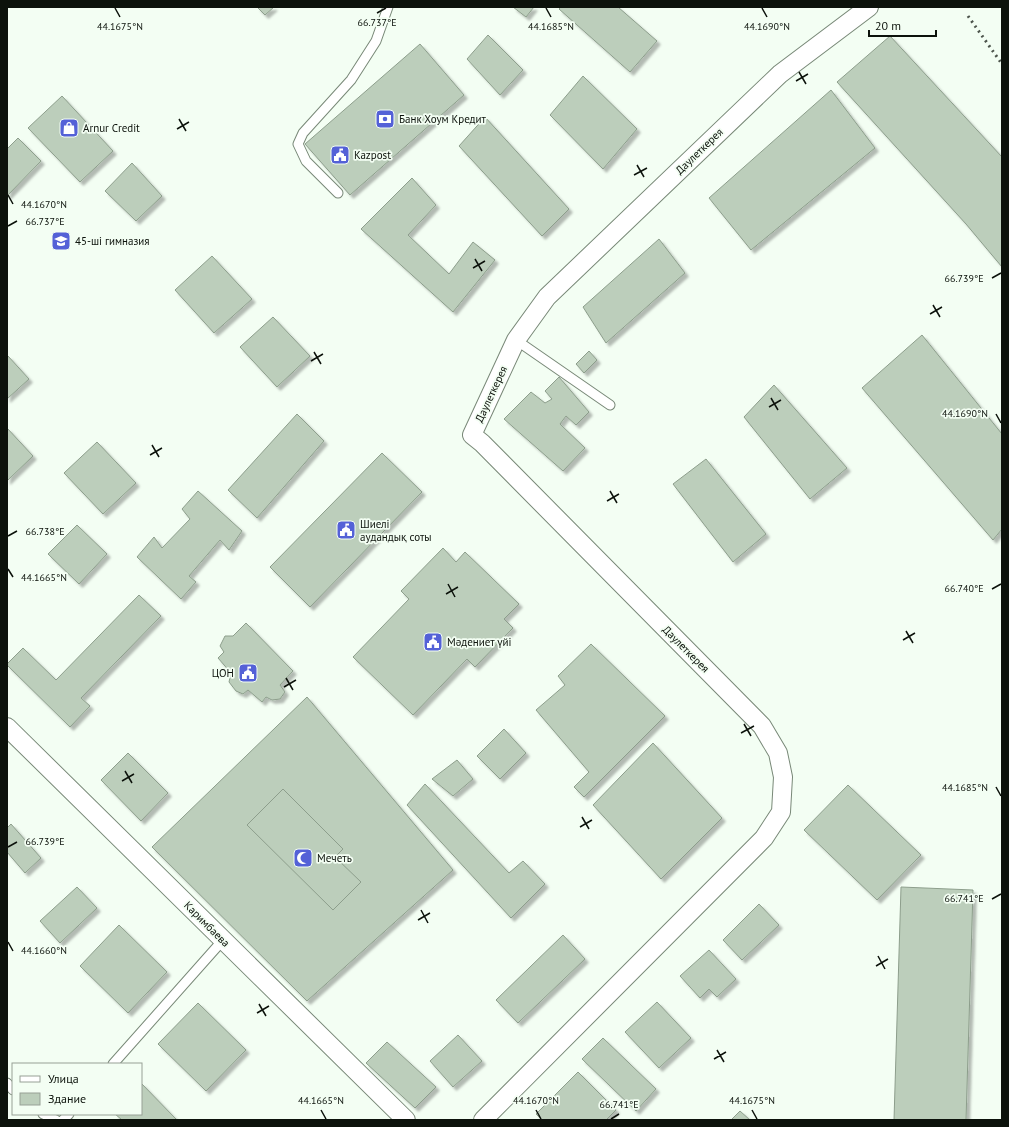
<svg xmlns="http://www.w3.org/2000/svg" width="1009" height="1127" viewBox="0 0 1009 1127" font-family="'PT Sans',sans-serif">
  <defs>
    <filter id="shadow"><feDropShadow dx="3.5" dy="3.5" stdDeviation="1" flood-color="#0004"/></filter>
  </defs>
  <rect width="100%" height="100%" fill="#f3fef3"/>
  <!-- building -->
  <path fill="#bccebb" stroke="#8d9e8c" filter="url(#shadow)" d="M257,7h17l-9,8z
    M513,7h21l-8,10z
    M561,7h57l39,34 -27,31 -71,-63z
    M488,35l35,35 -23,25 -33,-36z
    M890,36l112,121v110l-36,-43 -129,-142z
    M420,44l44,51 -114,100 -45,-51z
    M583,76l54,53 -34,40 -53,-54z
    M831,90l44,58 -124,102 -42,-52z
    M62,96l51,55 -33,31 -52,-54z
    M485,117l84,92 -27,27 -83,-90z
    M18,138l23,23 -34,35v-47z
    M132,163l30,33 -26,25 -31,-30z
    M412,178l24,27 -28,30 41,39 24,-32 22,18 -42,52 -92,-83z
    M659,239l26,34 -79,70 -23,-36z
    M212,256l40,43 -38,34 -39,-43z
    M273,317l37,39 -33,31 -37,-40z
    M922,335l80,99v95l-9,11 -131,-152z
    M589,351l8,9 -13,13 -8,-9z
    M8,356l21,23 -22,20v-42z
    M559,377l30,35 -13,13 -10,-9 -6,8 25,24 -22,23 -59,-52 27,-27 14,11 7,-4 -7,-8z
    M774,385l73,83 -37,31 -66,-82z
    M297,414l27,27 -67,77 -29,-28z
    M7,428l26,28 -26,25z
    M97,442l39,41 -33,31 -39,-41z
    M382,453l40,39 -112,115 -40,-40z
    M706,459l60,75 -33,28 -60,-78z
    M198,491l44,40 -13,19 -9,-10 -31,36 7,6 -15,17 -44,-42 17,-20 8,11 28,-29 -8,-10z
    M77,525l30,29 -28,30 -31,-30z
    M443,548l13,14 9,-10 54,52 -15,15 9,9 -38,39 -8,-8 -54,56 -60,-58 56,-58 -8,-8z
    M139,595l22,21 -80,82 9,8 -20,21 -63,-62v-1l16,-16 33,32z
    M246,623l47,48 -13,14 5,7 -5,7 -8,1 -6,-3 -4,5 -14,-12 -5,4 -7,-3 -7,-9 2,-9 -13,-15 6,-6 -4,-6 5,-10h8z
    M591,644l74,72 -81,81 -10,-10 15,-15 -53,-62 29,-25 -7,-9z
    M307,697l146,173 -146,131 -155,-154z
    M504,729l22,24 -26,26 -23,-23z
    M653,743l69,75 -61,61 -68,-74z
    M128,753l40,40 -27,28 -40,-41z
    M457,760l16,19 -20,17 -21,-17z
    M425,784l84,89 14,-12 22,23 -34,34 -104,-113z
    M848,785l73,70 -44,45 -73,-70z
    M283,789l60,60 -8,8 26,25 -28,28 -86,-85z
    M11,824l30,34 -16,15 -18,-21v-24z
    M77,887l20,21 -37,35 -20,-22z
    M901,887l72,3 -7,230h-72z
    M759,904l20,21 -37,35 -19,-20z
    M119,925l48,47 -39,41 -48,-47z
    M563,935l22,24 -67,64 -22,-23z
    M709,950l27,29 -19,18 -8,-8 -9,9 -20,-22z
    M657,1002l34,36 -32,30 -34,-36z
    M198,1003l48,47 -40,41 -48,-47z
    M458,1035l24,26 -29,26 -23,-26z
    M603,1038l53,51 -20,22 -54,-52z
    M387,1042l49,45 -21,21 -49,-45z
    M578,1072l38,38 -10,10h-64l-6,-6z
    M141,1083l35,36 -2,1h-52l-7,-6h26z
    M740,1111l10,9h-19z"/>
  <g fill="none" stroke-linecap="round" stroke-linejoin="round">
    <defs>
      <path id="lane" d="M338,193l-32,-32 -8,-17 5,-11 48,-53 25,-39 12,-34
        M516,340l94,65
        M113,1064l110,-124
        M7,1083l6,7
        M43,1114l13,6
        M63,1120l6,-6"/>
      <path id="street" d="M7,727l399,393
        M483,1120l281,-282 17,-26 2,-35 -5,-24 -16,-27 -280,-283 -10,-8 44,-95 31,-43 233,-223 89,-67"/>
    </defs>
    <!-- lane casing -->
    <use href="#lane" stroke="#788877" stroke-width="11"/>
    <!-- street casing -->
    <use href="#street" stroke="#788877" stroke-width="20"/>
    <!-- lane -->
    <use href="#lane" stroke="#fff" stroke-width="9"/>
    <!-- street -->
    <use href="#street" stroke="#fff" stroke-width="18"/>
    <!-- rail -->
    <path stroke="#4d554c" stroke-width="3" stroke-dasharray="2 4" stroke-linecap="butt" d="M968,16l34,48"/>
  </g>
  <!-- ticks -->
  <path fill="none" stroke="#0c120b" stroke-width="1.5" d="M115,8l5,9M546,8l5,9M762,8l5,9M377,13l9,-5M799,72l7,12M796,81l12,-7M179,119l7,12M177,129l12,-7M637,165l7,12M634,175l13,-7M8,195l5,9M8,226l9,-5M475,259l7,12M473,268l12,-7M992,278l9,-5M933,305l7,12M930,314l12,-7M314,352l7,12M311,361l12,-7M771,398l7,12M769,407l12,-7M996,414l5,9M152,445l7,12M150,455l12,-7M610,491l7,12M607,501l12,-7M8,536l9,-5M8,569l5,8M448,584l7,13M992,589l9,-5M446,594l12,-7M906,631l7,12M903,640l12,-7M286,678l7,12M284,687l12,-7M744,724l7,12M741,733l13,-7M125,771l7,12M122,781l12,-7M996,787l5,9M582,817l7,12M580,827l12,-7M8,847l9,-5M992,899l9,-5M421,910l7,13M418,920l12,-7M8,942l5,9M878,956l7,13M876,966l12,-7M259,1004l7,12M257,1013l12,-7M717,1050l7,12M714,1059l12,-7M321,1110l5,9M536,1110l5,9M752,1110l5,9M611,1119l8,-5"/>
  <!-- icons -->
  <defs>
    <symbol id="bank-square" viewBox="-11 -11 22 22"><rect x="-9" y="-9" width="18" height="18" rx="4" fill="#5461d7" stroke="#f3fef3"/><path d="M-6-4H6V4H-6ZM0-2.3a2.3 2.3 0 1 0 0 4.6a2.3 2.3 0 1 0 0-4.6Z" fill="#fff"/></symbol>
    <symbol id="shop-square" viewBox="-11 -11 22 22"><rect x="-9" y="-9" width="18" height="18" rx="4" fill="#5461d7" stroke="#f3fef3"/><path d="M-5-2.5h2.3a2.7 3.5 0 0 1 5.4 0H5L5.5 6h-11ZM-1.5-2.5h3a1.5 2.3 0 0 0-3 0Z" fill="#fff"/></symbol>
    <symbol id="civic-square" viewBox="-11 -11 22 22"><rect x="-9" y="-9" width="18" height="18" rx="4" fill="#5461d7" stroke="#f3fef3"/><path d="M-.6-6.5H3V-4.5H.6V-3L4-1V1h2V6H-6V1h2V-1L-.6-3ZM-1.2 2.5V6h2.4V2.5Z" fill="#fff"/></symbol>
    <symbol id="school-square" viewBox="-11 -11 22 22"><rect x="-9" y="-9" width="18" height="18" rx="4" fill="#5461d7" stroke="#f3fef3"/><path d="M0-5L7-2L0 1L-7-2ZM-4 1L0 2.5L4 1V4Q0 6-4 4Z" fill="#fff"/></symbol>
    <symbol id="mosque-square" viewBox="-11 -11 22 22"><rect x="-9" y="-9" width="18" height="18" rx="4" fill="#5461d7" stroke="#f3fef3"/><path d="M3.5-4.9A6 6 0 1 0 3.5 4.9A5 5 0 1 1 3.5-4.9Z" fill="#fff"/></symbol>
  </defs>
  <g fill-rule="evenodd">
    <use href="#bank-square" x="374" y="108" width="22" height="22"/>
    <use href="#shop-square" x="58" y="117" width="22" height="22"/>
    <use href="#civic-square" x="329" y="144" width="22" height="22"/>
    <use href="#school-square" x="50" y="230" width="22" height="22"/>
    <use href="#civic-square" x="335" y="519" width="22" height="22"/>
    <use href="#civic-square" x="422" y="631" width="22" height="22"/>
    <use href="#civic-square" x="237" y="662" width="22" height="22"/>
    <use href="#mosque-square" x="292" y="847" width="22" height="22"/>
  </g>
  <g text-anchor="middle" stroke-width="3.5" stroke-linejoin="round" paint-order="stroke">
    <!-- poi labels -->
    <g font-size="11" fill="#0c120b" stroke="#f3fef3" text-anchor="start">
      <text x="399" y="123">Банк Хоум Кредит</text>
      <text x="83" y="132">Arnur Credit</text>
      <text x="354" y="159">Kazpost</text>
      <text x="75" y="245">45-ші гимназия</text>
      <text x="360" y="528">Шиелі<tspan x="360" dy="13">аудандық соты</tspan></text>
      <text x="447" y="646">Мәдениет үйі</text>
      <text x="234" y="677" text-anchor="end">ЦОН</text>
      <text x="317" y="862">Мечеть</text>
    </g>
    <!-- street labels -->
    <g font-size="11" fill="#0c120b" stroke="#f3fef3">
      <text transform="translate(699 151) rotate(-44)" y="4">Даулеткерея</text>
      <text transform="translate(491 394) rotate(-65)" y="4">Даулеткерея</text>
      <text transform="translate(686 649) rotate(45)" y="4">Даулеткерея</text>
      <text transform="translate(207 924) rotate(45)" y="4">Каримбаева</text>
    </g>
  </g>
  <g font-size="10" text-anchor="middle" fill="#0c120b" stroke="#f3fef3" stroke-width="3.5" stroke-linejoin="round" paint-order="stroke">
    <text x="377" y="26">66.737°E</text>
    <text x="120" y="30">44.1675°N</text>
    <text x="551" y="30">44.1685°N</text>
    <text x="767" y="30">44.1690°N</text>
    <text x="44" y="208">44.1670°N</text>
    <text x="45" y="225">66.737°E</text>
    <text x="964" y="282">66.739°E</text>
    <text x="965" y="417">44.1690°N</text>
    <text x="45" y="535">66.738°E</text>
    <text x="44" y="581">44.1665°N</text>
    <text x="964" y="592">66.740°E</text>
    <text x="965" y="791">44.1685°N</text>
    <text x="45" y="845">66.739°E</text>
    <text x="964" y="902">66.741°E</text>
    <text x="44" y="954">44.1660°N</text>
    <text x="321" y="1104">44.1665°N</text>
    <text x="536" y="1104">44.1670°N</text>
    <text x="752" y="1104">44.1675°N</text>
    <text x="619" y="1108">66.741°E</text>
  </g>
  <!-- border -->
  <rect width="1009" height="1127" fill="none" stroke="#0c120b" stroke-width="16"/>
  <!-- legend -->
  <rect x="12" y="1063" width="130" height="52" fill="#f3fef3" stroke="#97a096"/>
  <rect x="20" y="1076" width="20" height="6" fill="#ffffff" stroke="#97a096"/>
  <text x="48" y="1083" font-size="12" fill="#0c120b">Улица</text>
  <rect x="20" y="1093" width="20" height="12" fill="#bccebb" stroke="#97a096"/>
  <text x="48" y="1103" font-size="12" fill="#0c120b">Здание</text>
  <!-- scale -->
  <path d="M869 30v6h67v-6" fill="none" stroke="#0c120b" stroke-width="2"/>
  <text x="875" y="30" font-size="12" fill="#0c120b" stroke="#f3fef3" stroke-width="3" paint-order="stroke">20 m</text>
</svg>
